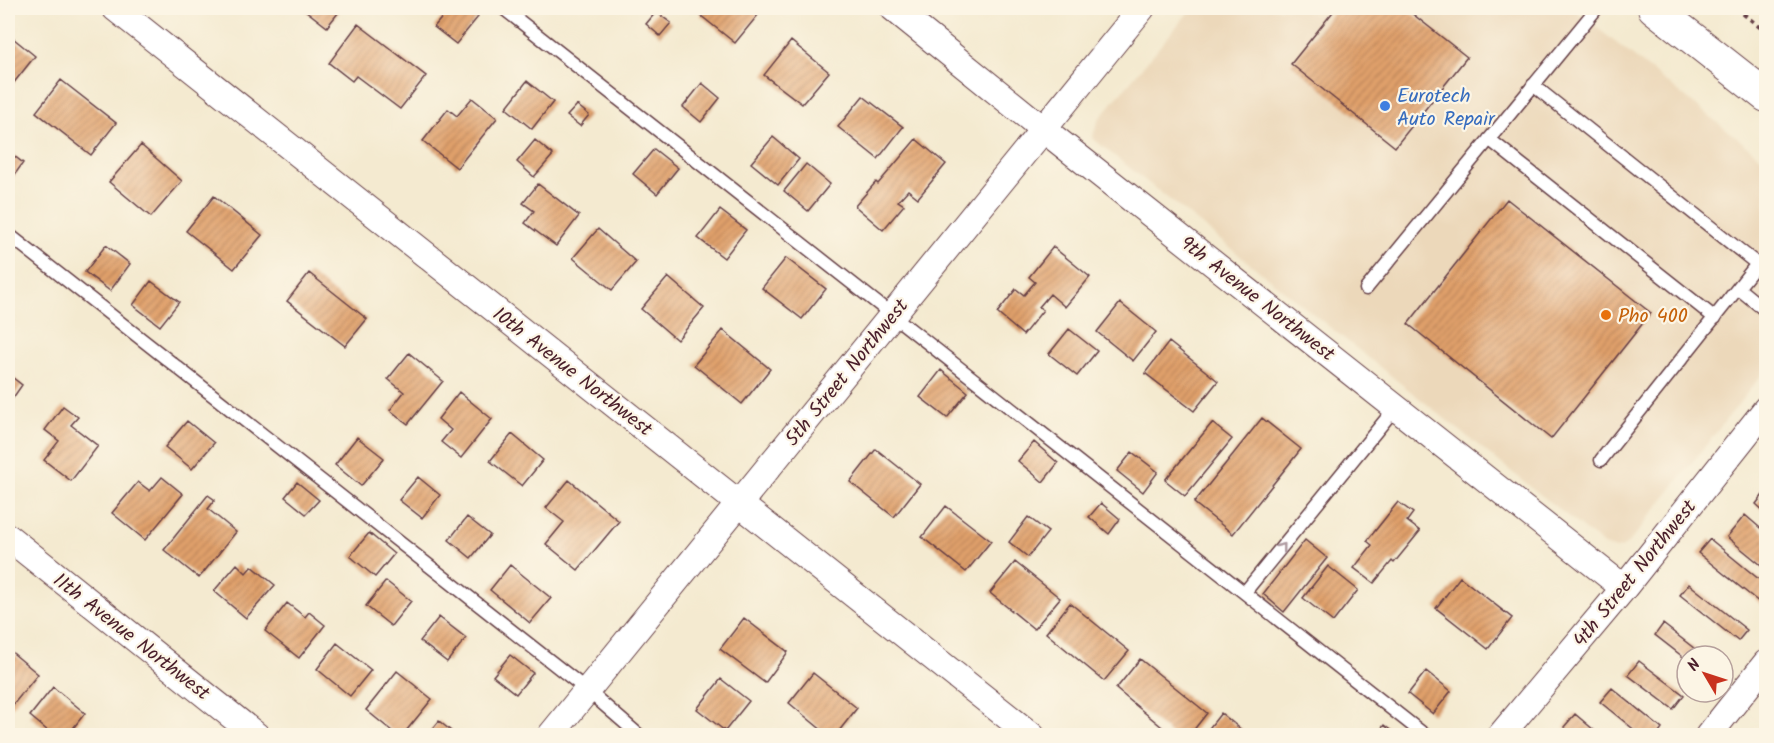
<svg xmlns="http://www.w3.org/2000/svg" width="1774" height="743" viewBox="0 0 1774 743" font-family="Kalam,sans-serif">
  <defs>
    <pattern id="building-hatch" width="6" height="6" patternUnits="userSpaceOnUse" patternTransform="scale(1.5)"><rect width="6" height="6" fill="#e0a06b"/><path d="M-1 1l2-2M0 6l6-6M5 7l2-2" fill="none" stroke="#b88258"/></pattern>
  </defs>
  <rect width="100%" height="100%" fill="#fcf5e5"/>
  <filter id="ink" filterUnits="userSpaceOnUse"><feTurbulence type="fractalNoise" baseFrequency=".0167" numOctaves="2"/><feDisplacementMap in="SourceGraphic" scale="12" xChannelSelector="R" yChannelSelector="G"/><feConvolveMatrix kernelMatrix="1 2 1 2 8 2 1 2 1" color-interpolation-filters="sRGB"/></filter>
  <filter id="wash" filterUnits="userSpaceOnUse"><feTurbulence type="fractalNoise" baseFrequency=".008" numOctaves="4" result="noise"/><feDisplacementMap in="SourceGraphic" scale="24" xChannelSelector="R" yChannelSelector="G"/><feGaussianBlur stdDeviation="1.35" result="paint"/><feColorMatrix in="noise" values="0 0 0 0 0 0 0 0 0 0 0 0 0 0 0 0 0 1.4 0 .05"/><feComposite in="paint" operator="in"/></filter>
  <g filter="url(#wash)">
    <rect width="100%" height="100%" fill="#f4ead0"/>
    <!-- built -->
    <path fill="#ecd8ba" d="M1192,8h380l194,153v208l-134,170 -9,8 -7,2 -11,-3 -513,-408 7,-19z"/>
    <g id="blocks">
      <!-- building -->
      <path fill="url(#building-hatch)" d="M307,8h35l-15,19 -22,-17z
        M450,8h16l12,9 -22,27 -22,-17z
        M706,8h42l10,7 -23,28 -35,-28z
        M1336,8h69l62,49 -72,90 -104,-83z
        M656,12l15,11 -11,13 -14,-12z
        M358,24l68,52 -26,33 -44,-33 -4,5 -23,-18z
        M8,34l27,22 -27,34z
        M791,41l38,31 -27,32 -38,-29z
        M61,80l55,43 -25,32 -55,-43z
        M527,81l26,21 -21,27 -26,-21z
        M702,83l18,15 -19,24 -18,-15z
        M863,96l40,31 -25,32 -40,-32z
        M472,98l25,20 -40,50 -34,-27 25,-32 9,7z
        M577,105l12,10 -9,11 -13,-10z
        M773,137l26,22 -21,26 -27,-22z
        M916,139l30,25 -28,34 -10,-8 -10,11 6,4 -21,25 -28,-24 21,-24 2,2z
        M535,140l18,15 -19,22 -17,-15z
        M141,145l41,36 -31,36 -42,-35z
        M654,149l24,19 -21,26 -24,-20z
        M8,151l15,12 -15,21z
        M806,164l24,20 -22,27 -24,-20z
        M538,184l41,32 -23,30 -31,-23 9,-12 -11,-8z
        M214,196l48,39 -28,34 -48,-38z
        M1507,199l144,114 -100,126 -143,-115z
        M720,210l26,20 -22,28 -26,-20z
        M598,229l38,33 -24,28 -39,-32z
        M106,245l24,19 -20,27 -25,-19z
        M1053,247l37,30 -25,30 -15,-13 -11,13 4,3 -20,25 -26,-22 19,-24 8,6 11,-13 -6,-5z
        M786,258l40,31 -24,30 -40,-31z
        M309,273l58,46 -22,27 -58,-45z
        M668,277l36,31 -27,32 -36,-31z
        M151,281l28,21 -19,24 -27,-21z
        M1120,303l36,29 -23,29 -36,-29z
        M1069,329l28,22 -20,25 -28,-22z
        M723,330l47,39 -28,35 -48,-39z
        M1169,342l49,39 -24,30 -49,-38z
        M409,353l34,28 -35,43 -18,-14 14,-18 -16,-13z
        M941,370l27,22 -21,26 -27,-21z
        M8,374l14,11 -14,20z
        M459,392l33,27 -31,39 -20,-16 10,-12 -13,-11z
        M63,406l15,11 -7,8 27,21 -27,35 -27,-21 15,-19 -14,-11z
        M1262,418l39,31 -68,85 -39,-31z
        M187,421l27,22 -22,26 -27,-22z
        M1212,423l20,16 -47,57 -20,-16z
        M512,434l31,26 -21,26 -32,-25z
        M357,437l27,21 -23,28 -26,-21z
        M1034,442l24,21 -15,19 -25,-21z
        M876,449l44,35 -26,33 -44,-35z
        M1132,452l26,20 -15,20 -26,-21z
        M162,477l21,17 -38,46 -33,-27 26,-31 12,9z
        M418,477l22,18 -18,23 -23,-18z
        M569,480l50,41 -41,49 -32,-26 18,-22 -18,-14z
        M297,482l22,18 -13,14 -21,-17z
        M1766,491v22l-10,-9z
        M208,495l7,5 -7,9 28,23 -37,46 -35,-28z
        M1398,502l15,11 -6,8 13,10 -26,32 -2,-2 -18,22 -20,-15 18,-23 -5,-4z
        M1101,503l19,16 -11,15 -20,-17z
        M946,506l45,35 -25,31 -44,-35z
        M1745,515l21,18v36l-39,-32z
        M467,517l23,18 -19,23 -22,-18z
        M1028,517l20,15 -20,25 -19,-15z
        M369,533l25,21 -19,23 -25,-21z
        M1710,539l56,46 -1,22 -67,-54z
        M1305,540l22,18 -43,54 -21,-18z
        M1015,562l45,36 -26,31 -44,-36z
        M237,564l9,9 6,-7 23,19 -29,33 -32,-27z
        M510,565l41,33 -21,25 -40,-33z
        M1328,566l30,24 -25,32 -30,-24z
        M1460,577l52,41 -24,31 -52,-41z
        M386,581l25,20 -20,25 -25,-20z
        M1689,584l58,46 -9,11 -58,-46z
        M287,603l18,14 4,-5 16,13 -26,33 -34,-27z
        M1070,603l59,48 -25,30 -58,-48z
        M439,617l27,21 -19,24 -27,-21z
        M744,618l44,34 -23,31 -45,-34z
        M1663,624l41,32h-17v4l-32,-25z
        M337,643l34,27 -21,26 -33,-27z
        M8,649l30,25 -30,37z
        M510,655l23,18 -17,21 -23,-18z
        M1140,659l67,54 -18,23h-16l-57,-47z
        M1639,661l45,34 -11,14 -45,-34z
        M397,671l35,28 -30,37h-4l-32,-26z
        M1426,671l25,20 -18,23 -25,-20z
        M813,673l44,35 -22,28h-6l-40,-33z
        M721,679l28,22 -24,30 -28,-22z
        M53,687l32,26 -18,23h-13l-24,-20z
        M1612,688l50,41 -5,7h-15l-42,-34z
        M1221,713l28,23h-46z
        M1575,714l26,22h-27l-10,-9z
        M439,721l18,15h-30z
        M1384,725l14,11h-22z"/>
    </g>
  </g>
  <g filter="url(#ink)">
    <use href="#blocks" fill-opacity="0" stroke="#643d44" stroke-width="1.5"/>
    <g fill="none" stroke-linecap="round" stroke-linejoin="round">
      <defs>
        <path id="service" d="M503,8l923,728
          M1533,85l224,179 -156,196
          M1489,139l226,179
          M8,234l579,456 53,46
          M1738,288l28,23
          M1366,289l231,-281
          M1245,592l151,-185"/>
        <path id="minor" d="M115,8l917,728
          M893,8l150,121 581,459
          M8,537l249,199
          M550,736l592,-728
          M1500,736l124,-148 142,-179
          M1708,736l58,-73"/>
        <path id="tertiary" d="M1654,8l112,88"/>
      </defs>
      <!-- service casing -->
      <use href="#service" stroke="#643d44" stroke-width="15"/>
      <!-- minor casing -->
      <use href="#minor" stroke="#643d44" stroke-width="28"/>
      <!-- tertiary casing -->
      <use href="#tertiary" stroke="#643d44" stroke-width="34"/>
      <!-- path -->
      <path stroke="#643d44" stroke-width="4" stroke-dasharray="4.5 4.5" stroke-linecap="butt" d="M1736,8l30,24"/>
      <!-- service -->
      <use href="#service" stroke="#fff" stroke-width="12"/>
      <!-- minor -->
      <use href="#minor" stroke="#fff" stroke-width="26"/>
      <!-- tertiary -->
      <use href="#tertiary" stroke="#fff" stroke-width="32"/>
    </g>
    <!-- one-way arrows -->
    <defs><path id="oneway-chevron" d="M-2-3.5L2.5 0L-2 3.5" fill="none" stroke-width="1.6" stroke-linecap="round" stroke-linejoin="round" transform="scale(1.5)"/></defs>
    <use stroke="#ae9aa0" href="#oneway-chevron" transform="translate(1282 547) rotate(-51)"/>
  </g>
  <!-- markers -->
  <circle fill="#3f7fe0" stroke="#fcf5e5" stroke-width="2" cx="1385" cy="106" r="6"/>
  <circle fill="#e8710a" stroke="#fcf5e5" stroke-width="2" cx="1606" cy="315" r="6"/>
  <g text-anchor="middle" stroke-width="4.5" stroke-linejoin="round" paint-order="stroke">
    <!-- shop labels -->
    <g font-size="20" fill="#366cbe" stroke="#fcf5e5" text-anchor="start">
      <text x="1397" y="102">Eurotech<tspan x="1397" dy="23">Auto Repair</tspan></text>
    </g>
    <!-- street labels -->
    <g font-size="20" fill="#4a1f2b" stroke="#fcf5e5">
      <text transform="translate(1258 298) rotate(38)" y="7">9th Avenue Northwest</text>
      <text transform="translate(573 371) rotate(38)" y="7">10th Avenue Northwest</text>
      <text transform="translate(846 372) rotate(-51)" y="7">5th Street Northwest</text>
      <text transform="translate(1634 573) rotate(-51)" y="7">4th Street Northwest</text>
      <text transform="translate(132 636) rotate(38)" y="7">11th Avenue Northwest</text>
    </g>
    <!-- food labels -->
    <g font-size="20" fill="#c56008" stroke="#fcf5e5" text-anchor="start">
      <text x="1618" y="322">Pho 400</text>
    </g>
  </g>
  <!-- margin -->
  <rect width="1774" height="743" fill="none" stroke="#fcf5e5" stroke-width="30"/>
  <!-- north arrow -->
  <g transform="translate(1705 674) rotate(309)"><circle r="28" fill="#fcf5e5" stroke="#b59f9b" stroke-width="1.5"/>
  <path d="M0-4.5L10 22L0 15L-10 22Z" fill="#c8321e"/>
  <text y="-9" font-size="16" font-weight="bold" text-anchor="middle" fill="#4a1f2b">N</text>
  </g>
</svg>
